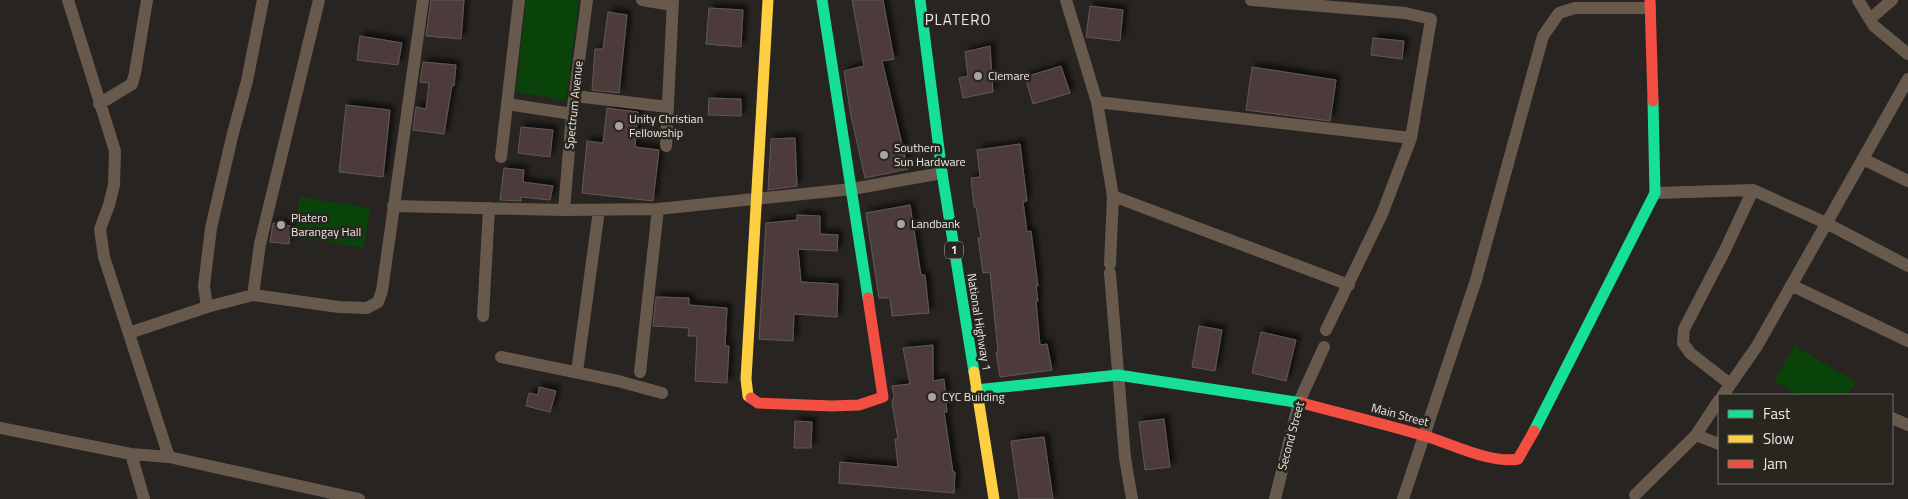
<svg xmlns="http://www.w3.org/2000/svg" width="1908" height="499" viewBox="0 0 1908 499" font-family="'Titillium Web',sans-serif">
  <defs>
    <filter id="shadow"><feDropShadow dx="4.5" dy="-4.5" stdDeviation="2.5" flood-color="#0009"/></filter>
  </defs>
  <rect width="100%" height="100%" fill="#272421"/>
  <!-- green -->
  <path fill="#0a430a" d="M526,0h53l-13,101 -50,-9z
    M300,197l70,11 -6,40 -71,-11z
    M1795,346l61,36 -8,13h-50l-24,-14z"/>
  <!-- building -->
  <path fill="#4e3b3a" stroke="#5d5a58" filter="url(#shadow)" d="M431,0h33l-3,39 -35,-3z
    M852,0h31l11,59 -12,2 26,108 -43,9 -14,-62 -7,-45 20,-5z
    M1090,6l33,4 -3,31 -34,-4z
    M709,8l34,2 -2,37 -35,-3z
    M608,12l19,3 -8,78 -27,-3 3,-41h8z
    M360,36l42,7 -4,22 -41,-5z
    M1373,38l31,3 -2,18 -31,-4z
    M990,46l3,46 -30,6 -4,-20 9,-2 -3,-24z
    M423,62l33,3 -2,21 -2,-1 -8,49 -31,-4 3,-23 10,2 3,-26 -9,-1z
    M1061,66l9,27 -37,11 -8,-27z
    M1252,67l84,13 -6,41 -84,-11z
    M709,98l32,1v17l-33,-1z
    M346,105l44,5 -7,67 -44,-5z
    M607,108l31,4 -3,35 24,3 -6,51 -71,-8 5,-52 16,2z
    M521,127l32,3 -3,27 -32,-4z
    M795,138l2,48 -29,4 3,-51z
    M1020,144l7,57 -4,1 4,30 4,-1 7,55h-2l2,15h-2l4,44 7,-1 5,26 -52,7 -4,-25h2l-8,-80 -7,1 -5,-35h3l-5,-31h-2l-3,-29 9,-1 -3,-27z
    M504,168l20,2 -1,12 30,4 -3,14 -29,-3v4l-21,-1z
    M910,205l11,70h4l4,38 -37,3 -2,-18h-11l-13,-85z
    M797,215l23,1v18l18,1 -1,16 -39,-2 3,33 37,2 -1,33 -43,-3 -1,27 -34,-2 7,-116 31,-3z
    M273,223l18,3 -2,18 -19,-2z
    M656,297l33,1v7l38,3 -2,38h4l-2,37 -32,-2 2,-45h-9l1,-8 -36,-2z
    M1199,326l23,4 -7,41 -23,-4z
    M1261,332l35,8 -10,41 -34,-8z
    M933,345v36l11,-2 3,33h-3l9,60h2l-1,21 -115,-10 1,-21 58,5 -3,-28h3l-6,-36 2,-7 -2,-10 18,-2 -7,-36z
    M539,387l17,4 -6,21 -24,-6 3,-13 9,2z
    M1164,419l6,48 -25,3 -6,-48z
    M795,421l17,1 -1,26h-17z
    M1044,437l9,62h-34l-8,-58z"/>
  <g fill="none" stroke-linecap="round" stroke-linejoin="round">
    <!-- street -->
    <path stroke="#675a4c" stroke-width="12" d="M68,0l47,151 -1,34 -5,20 -9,24 4,28 65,200
      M642,0l30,5
      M1066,0l31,102 16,94 -3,68
      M1251,0l154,13 26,6 -20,119 -29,76 -56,116
      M1858,0l16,26 34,28
      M1870,19l22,-19
      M575,96l93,11
      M1097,102l314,36
      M99,104l33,-20 3,-11 12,-73
      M507,104l65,10
      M666,146l7,-146
      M501,157l18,-157
      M1863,159l45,22
      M1655,193l98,-3 73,33 82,43
      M1113,196l236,89
      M393,206l171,4 94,-1 194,-20 90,-16
      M564,210l8,-96 15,-114
      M1110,273l15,185 7,41
      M1791,285l117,56
      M253,295l7,-51 59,-244
      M207,307l-3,-21 7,-58 21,-91 15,-56 16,-81
      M483,316l6,-108
      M129,333l78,-26 46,-12 86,12 28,1 11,-6 4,-11 41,-291
      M501,357l117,24 44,12
      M577,372l22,-162
      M640,372l18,-163
      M1730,384l-40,-31 -7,-10 1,-14 40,-77 29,-62
      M1723,395l34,-49 151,-267
      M1892,418l16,7
      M0,428l131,26 38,3 190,42
      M1696,435l23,9
      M131,454l13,45
      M1635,495l61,-60 23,-35
      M1275,499l24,-97 25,-55
      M1403,499l73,-219 67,-244 16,-23 16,-5h75"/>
    <!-- fast -->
    <path stroke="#16e098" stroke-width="11" d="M822,0l46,298
      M920,0l22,173 32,199
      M976,390l142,-15 184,28
      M1534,431l121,-238 -2,-92"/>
    <!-- slow -->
    <path stroke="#ffcf43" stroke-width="11" d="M974,372l20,127
      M751,398l-3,-2 -2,-17 22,-379"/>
    <!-- jam -->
    <path stroke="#f24e42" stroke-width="11" d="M1650,0l3,101
      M751,398l7,5 74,3 27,-1 24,-8 -15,-99
      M1302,403c41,11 82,21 123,33 27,8 66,28 93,23l16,-28"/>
  </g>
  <!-- markers -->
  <g fill="#a8a5a1" stroke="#29251f" stroke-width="2">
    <circle cx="978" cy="76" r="5"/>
    <circle cx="619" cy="126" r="5"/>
    <circle cx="884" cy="155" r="5"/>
    <circle cx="901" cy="224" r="5"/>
    <circle cx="281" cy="225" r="5"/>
    <circle cx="932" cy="397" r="5"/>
  </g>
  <g text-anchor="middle" stroke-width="5" stroke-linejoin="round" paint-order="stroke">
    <!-- shield labels -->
    <rect fill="#29251f" stroke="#b2afaa" stroke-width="1" x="945" y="241.5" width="18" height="17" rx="4"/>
    <g font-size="11" font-weight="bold" fill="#edeae6">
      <text x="954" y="254">1</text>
    </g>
    <!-- poi labels -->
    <g font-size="12" fill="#edeae6" stroke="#29251f" text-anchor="start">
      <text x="988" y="80">Clemare</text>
      <text x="629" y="123">Unity Christian<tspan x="629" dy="14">Fellowship</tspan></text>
      <text x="894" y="152">Southern<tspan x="894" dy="14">Sun Hardware</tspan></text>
      <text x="291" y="222">Platero<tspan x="291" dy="14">Barangay Hall</tspan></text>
      <text x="911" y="228">Landbank</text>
      <text x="942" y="401">CYC Building</text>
    </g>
    <!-- street labels -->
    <g font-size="12" fill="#edeae6" stroke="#29251f">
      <text transform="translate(574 105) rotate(-84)" y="4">Spectrum Avenue</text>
      <text transform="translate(979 322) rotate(81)" y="4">National Highway 1</text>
      <text transform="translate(1400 415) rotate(15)" y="4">Main Street</text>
      <text transform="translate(1291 436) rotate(-75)" y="4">Second Street</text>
    </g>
    <!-- quarter labels -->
    <g font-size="15" letter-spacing="1" fill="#edeae6" stroke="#29251f">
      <text x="958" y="25">PLATERO</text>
    </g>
  </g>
  <!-- legend -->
  <rect x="1718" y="394" width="175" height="90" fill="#29251f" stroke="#77746f"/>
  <rect x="1728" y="410" width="25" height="8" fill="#16e098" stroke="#77746f"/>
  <text x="1763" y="419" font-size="15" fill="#edeae6">Fast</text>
  <rect x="1728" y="435" width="25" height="8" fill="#ffcf43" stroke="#77746f"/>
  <text x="1763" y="444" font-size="15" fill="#edeae6">Slow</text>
  <rect x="1728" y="460" width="25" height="8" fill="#f24e42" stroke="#77746f"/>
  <text x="1763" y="469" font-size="15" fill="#edeae6">Jam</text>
</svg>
